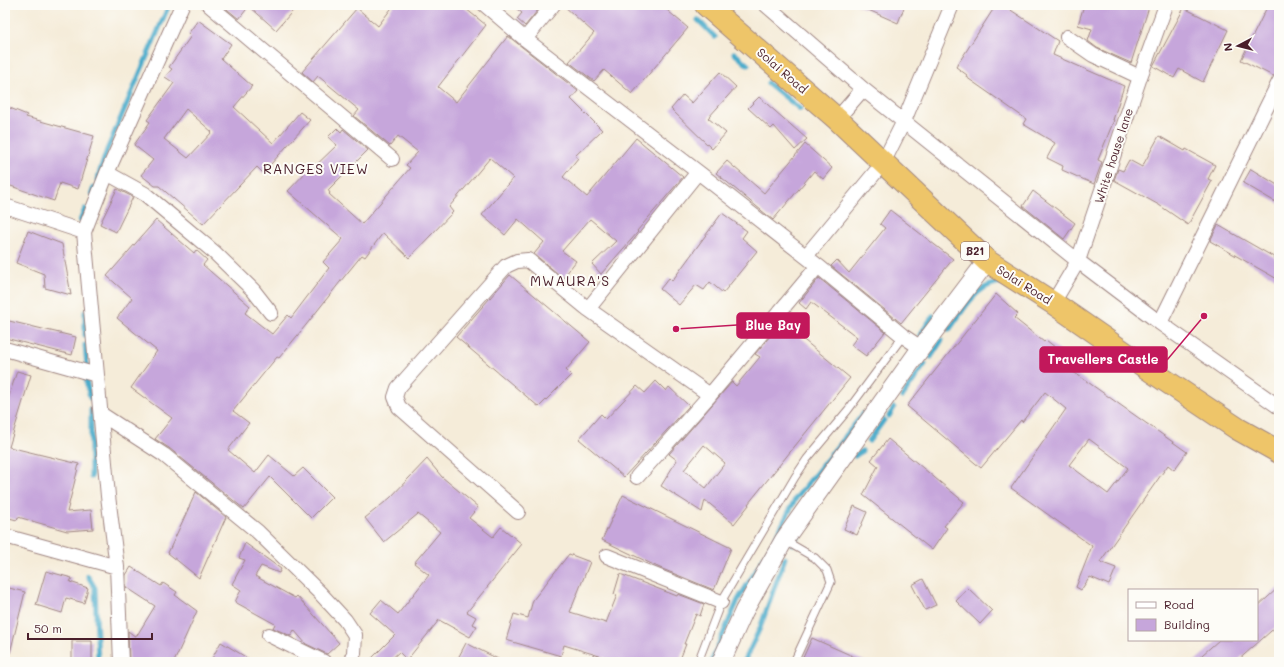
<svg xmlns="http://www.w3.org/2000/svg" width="1284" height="667" viewBox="0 0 1284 667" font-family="Mali,sans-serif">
  <rect width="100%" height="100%" fill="#fdfcf7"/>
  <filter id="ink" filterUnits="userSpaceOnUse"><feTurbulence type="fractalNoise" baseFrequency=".025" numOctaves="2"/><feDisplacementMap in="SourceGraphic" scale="8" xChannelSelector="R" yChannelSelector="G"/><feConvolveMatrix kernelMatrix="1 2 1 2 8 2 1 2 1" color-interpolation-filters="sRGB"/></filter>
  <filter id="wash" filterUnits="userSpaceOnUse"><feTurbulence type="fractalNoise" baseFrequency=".012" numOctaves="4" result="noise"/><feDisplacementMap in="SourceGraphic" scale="16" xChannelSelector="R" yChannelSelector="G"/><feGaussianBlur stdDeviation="0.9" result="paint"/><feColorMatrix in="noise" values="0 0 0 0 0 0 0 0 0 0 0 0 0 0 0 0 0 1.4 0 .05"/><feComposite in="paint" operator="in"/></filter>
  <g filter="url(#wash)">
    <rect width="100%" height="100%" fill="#f5ecd9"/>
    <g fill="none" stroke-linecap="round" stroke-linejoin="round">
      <!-- stream -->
      <path stroke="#4caccb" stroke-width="5" d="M698,20l17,17
        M734,53l14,12
        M768,83l32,26
        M97,180l10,-30 62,-145
        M92,193l2,-6
        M80,221l5,-12
        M85,312v23
        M949,330c15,-20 28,-49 57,-48
        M920,335l13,-19
        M85,345l2,20
        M931,357l11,-17
        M86,380l4,18
        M902,397l23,-33
        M91,410v67
        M889,416l5,-8
        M869,441l15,-21
        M855,456l7,-5
        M775,539l21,-41 67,-84
        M793,544l8,-13
        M88,576l7,12 3,74
        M711,662l27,-62 33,-54
        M744,662l16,-34 25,-70"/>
    </g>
    <g id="blocks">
      <!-- building -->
      <path fill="#c6a6db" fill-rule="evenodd" d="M222,5h76l-22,25 -27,-24 -10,13z
        M394,5h67l25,20 -48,62 18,15 52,-66 70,55 -7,8 31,31 -27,26 3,2 -15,19 24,20 49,-59 47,39 -46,54 1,1 -37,42 -9,-10 24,-23 -26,-22 -28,32 14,10 -13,17 -29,-24 10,-12 -26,-23 -13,16 -23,-20 31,-37 -23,-20 -41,49 4,5 -44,46 -26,-25 -18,24 -3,-2 -18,22 -38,48 -27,33 -2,-1 -44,54 16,12 -21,27 27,23 14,-18 25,21 9,-8 29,29 -21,21 -41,-41 -26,32 -75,-61 -14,-9 17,-21 -41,-30 26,-37 -40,-33 15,-20 -25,-22 49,-56 38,33 2,-3 11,10 -4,5 47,41 -5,7 27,21 16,-19 3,3 38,-50 -6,-6 20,-23 -55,-48 19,-20 2,1 28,-27 -9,-8 9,-9 4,4 2,-3 25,21 -40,40 2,3 -1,1 33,30 48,-56 -4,-3 12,-13 -20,-16 -8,10 -36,-30 5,-6 -41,-34 -5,6 -11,-10 55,-64 21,18z
        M512,5h30l-17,21 -8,-7 5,-6z
        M563,5h98l27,23 -56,66 -28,-24 -10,11 -25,-19 25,-29z
        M857,5h48l-7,18z
        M996,5h7l55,36 -5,14 71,31 -11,34h1l-16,40 4,2 -8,22 -32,-14 1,-4 -16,-8 8,-15 -32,-19 3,-5 -60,-42 1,-2 -11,-8z
        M1084,5h58l7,2 -18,56 -34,-15 -9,-7 4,-12 -14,-4z
        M1268,5h11v69l-6,2 -32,-16z
        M1184,8l44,22 -25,52 -24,-13 -5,9 -21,-12z
        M198,20l33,24 -10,15 31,27 -18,21 39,36 27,-31 10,8 -47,53 -6,-6 -54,57 -44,-38h-4l-14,-11 12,-15 -19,-15 16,-23 -3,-2 27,-37 -9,-6 7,-8 -3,-2 22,-31 -3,-2zM186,109l26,23 -24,26 -24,-19z
        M720,72l16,15 -28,31 18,15 -14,16 -41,-40 12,-14 9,8z
        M759,97l48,42 -12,11 -21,-24 -3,3 -23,-21z
        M5,106l22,9 -1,2 68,19 -16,53 -18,-6 -6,18 -49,-17z
        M1159,136l26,15 1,-2 29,16 -7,14 4,2 -24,44 -29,-20 -45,-25 4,-11 5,2 6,-11 13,7z
        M805,144l27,24 -9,11 -9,-8 -41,49 -57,-47 11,-12 37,32z
        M1251,169l28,17v18l-36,-21z
        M117,189l16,8 -17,35 -16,-8z
        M1033,191l42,32 -11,16 -41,-33z
        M890,210l63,49 -52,64 -70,-57 6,-6 12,13 36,-45 -5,-4z
        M722,213l25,18 -5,7 15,13 -34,42 -13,-11 -6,8 -8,-5 -17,20 -19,-16 9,-11 3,3z
        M1218,225l61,35v20l-69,-39z
        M28,231l34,13 9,51 -26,-7 -1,-14 -28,-11z
        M510,275l80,67 -24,28 5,5 -32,32 -83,-70z
        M819,278l66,54 -19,24 -15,-11 6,-8 -46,-35 -5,7 -7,-6z
        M996,294l22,20 -4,4 30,24 2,-2 24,19 -5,7 122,86 -13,18 -6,-5 -68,97 16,6 -7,17 -19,-8 -9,13 -5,-3 16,-41 -81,-58 55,-79 -21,-17 -23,30 -1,-2 -40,48 -74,-62zM1089,439l39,29 -20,26 -39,-29z
        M5,320l71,17 -4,18 -67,-17z
        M782,322l68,56 -102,126 1,1 -15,19 -29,-24 -3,12 -41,-26 16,-26 -8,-6 63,-72 4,4 24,-29 -5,-3zM704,445l21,18 -19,25 -22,-18z
        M17,371l14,4 -22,72 70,17 -12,48 24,-2 2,19 -26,2 -49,-14 -1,3 -12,-3v-109z
        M656,381l10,10 3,-4 20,19 -65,71 -45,-38 22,-25 5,5 31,-33 8,7z
        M888,439l76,63 -20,24 3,2 -15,22 -69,-55 15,-29 -7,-6z
        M427,459l15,18 36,30 -9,11 24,19 8,-10 21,17 -55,68 9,5 -4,7 5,2 -7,11 -31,-17 -32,40 -8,-8 -11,10h-20l27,-27 -25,-22 11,-13 17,14 31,-39 -15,-12 26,-31 -22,-18 -34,28 -19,-24 25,-20z
        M196,492l30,25 -27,61 -31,-25z
        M623,495l108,53 -17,42 -54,-22 -58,-28z
        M854,506l13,6 -10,23 -13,-6z
        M245,543l36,26 -2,4 -18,-7 -6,10 40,22 2,-2 42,47 -12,11 -21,-10 -12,-14 -3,6 -18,-8 2,-4 -40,-22 6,-12 -9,-6 13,-24 -6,-2z
        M569,554l21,8 -20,50 36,11 11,-28 -3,-1 6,-20 57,22 1,-2 26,10 -4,12 -4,-2 -12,30h2l-7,18h-74l1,-4 -42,-13 -3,11 -55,-16 8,-26 14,4 5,-18z
        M131,567l30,19 2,-3 14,9 -2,3 22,16 -23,51h-45l-1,-31 8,6 19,-31 -29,-19v-12z
        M46,571l26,7 -2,4 18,6 -4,15 -18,-5 -4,15 -26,-8z
        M923,579l13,26 -11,5 -13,-25z
        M5,587l20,5 -15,61h-5z
        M1279,587v37l-43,38h-42l25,-22h38v-33z
        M968,588l24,23 -12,13 -24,-23z
        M812,638l54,24h-65z
        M72,641h20v21h-20z
        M221,642l33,20h-44z
        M466,643l38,19h-48z"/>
    </g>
  </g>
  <g filter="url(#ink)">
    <use href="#blocks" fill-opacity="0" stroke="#a08682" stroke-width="1"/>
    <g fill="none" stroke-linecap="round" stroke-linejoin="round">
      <defs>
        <path id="service" d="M784,540l31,18 12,12 4,12 -37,80
          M698,662l23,-60 74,-125 12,-18 41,-49 55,-74"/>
        <path id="minor" d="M209,5l183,154
          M485,5l40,34 173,133
          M766,5l97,84
          M1067,37l26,18 47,22
          M525,39l28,-34
          M837,119l26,-30 215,172 82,62 119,84
          M107,173l38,21 31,26 38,32 39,38 18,23
          M5,206l79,26
          M806,256l77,-93 21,-42 48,-116
          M1053,303l25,-42 62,-184 26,-72
          M588,309l122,86
          M1160,323l119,-241
          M5,349l92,26
          M101,414l63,41 94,77 62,61 25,27 10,15 -1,18 -4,9
          M637,477l73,-82 108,-129
          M518,512l-119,-105 -4,-10 3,-9 108,-122 11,-5 11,-1 60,49 110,-137 120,94 85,70 18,12
          M5,536l112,31
          M607,556l114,46
          M269,635l55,27
          M121,662l-4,-95 -9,-71 -24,-264 23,-59 75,-168"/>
        <path id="tertiary" d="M721,662l23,-51 40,-71 137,-192 66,-87"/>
        <path id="trunk" d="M706,5l131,114 150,142 66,42 101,70 84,56 41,23"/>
      </defs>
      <!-- service casing -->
      <use href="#service" stroke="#a08682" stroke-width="9"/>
      <!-- minor casing -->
      <use href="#minor" stroke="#a08682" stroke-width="16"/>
      <!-- tertiary casing -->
      <use href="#tertiary" stroke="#a08682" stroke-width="20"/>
      <!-- trunk casing -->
      <use href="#trunk" stroke="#a08682" stroke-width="24"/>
      <!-- service -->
      <use href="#service" stroke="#fff" stroke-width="7"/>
      <!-- minor -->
      <use href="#minor" stroke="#fff" stroke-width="14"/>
      <!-- tertiary -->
      <use href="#tertiary" stroke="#fff" stroke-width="18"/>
      <!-- trunk -->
      <use href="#trunk" stroke="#eec569" stroke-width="22"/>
    </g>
  </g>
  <g text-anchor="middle" stroke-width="4" stroke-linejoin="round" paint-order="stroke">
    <!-- shield labels -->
    <rect fill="#fdfcf7" stroke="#806168" stroke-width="1" x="961" y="242" width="28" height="18" rx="3"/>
    <g font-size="11" font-weight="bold" fill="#4a1f2b">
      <text x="975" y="255">B21</text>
    </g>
    <!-- street labels -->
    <g font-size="12" fill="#4a1f2b" stroke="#fdfcf7">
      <text transform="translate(782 71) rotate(41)" y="4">Solai Road</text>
      <text transform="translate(1114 156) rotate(-72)" y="4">White house lane</text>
      <text transform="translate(1024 285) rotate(32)" y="4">Solai Road</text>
    </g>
    <!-- quarter labels -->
    <g font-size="14" letter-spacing="1" fill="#4a1f2b" stroke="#fdfcf7">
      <text x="316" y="174">RANGES VIEW</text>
      <text x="570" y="286">MWAURA'S</text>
    </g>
  </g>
  <!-- callouts -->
  <path fill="none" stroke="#c2185b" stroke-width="1.5" d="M676 329L737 325M1204 316L1167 360"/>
  <g fill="#c2185b" stroke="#fdfcf7" stroke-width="1.5">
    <circle cx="676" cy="329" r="4"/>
    <circle cx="1204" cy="316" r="4"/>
  </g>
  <g fill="#c2185b" stroke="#c2185b" stroke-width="1.5">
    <rect x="737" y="313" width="72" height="25" rx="4"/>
    <rect x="1040" y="347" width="127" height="25" rx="4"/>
  </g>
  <g font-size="13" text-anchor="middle" font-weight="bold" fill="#fff">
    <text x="773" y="330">Blue Bay</text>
    <text x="1103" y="364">Travellers Castle</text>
  </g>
  <!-- margin -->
  <rect width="1284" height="667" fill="none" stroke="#fdfcf7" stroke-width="20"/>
  <!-- legend -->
  <rect x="1128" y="589" width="130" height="52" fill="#fdfcf7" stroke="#b5a4a5"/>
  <rect x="1136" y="602" width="20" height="6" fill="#ffffff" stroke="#b5a4a5"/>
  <text x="1164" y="609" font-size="12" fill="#4a1f2b">Road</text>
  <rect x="1136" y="619" width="20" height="12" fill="#c6a6db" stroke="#b5a4a5"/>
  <text x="1164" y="629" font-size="12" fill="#4a1f2b">Building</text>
  <!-- north arrow -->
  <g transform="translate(1238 46) rotate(263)" stroke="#fdfcf7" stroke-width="3" paint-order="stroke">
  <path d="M0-3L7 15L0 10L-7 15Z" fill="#4a1f2b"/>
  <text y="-6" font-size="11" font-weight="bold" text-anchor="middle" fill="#4a1f2b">N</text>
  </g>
  <!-- scale -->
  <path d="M28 633v6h124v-6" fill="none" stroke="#4a1f2b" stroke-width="2"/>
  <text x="34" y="633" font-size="12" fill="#4a1f2b" stroke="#fdfcf7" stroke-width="3" paint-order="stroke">50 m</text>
</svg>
